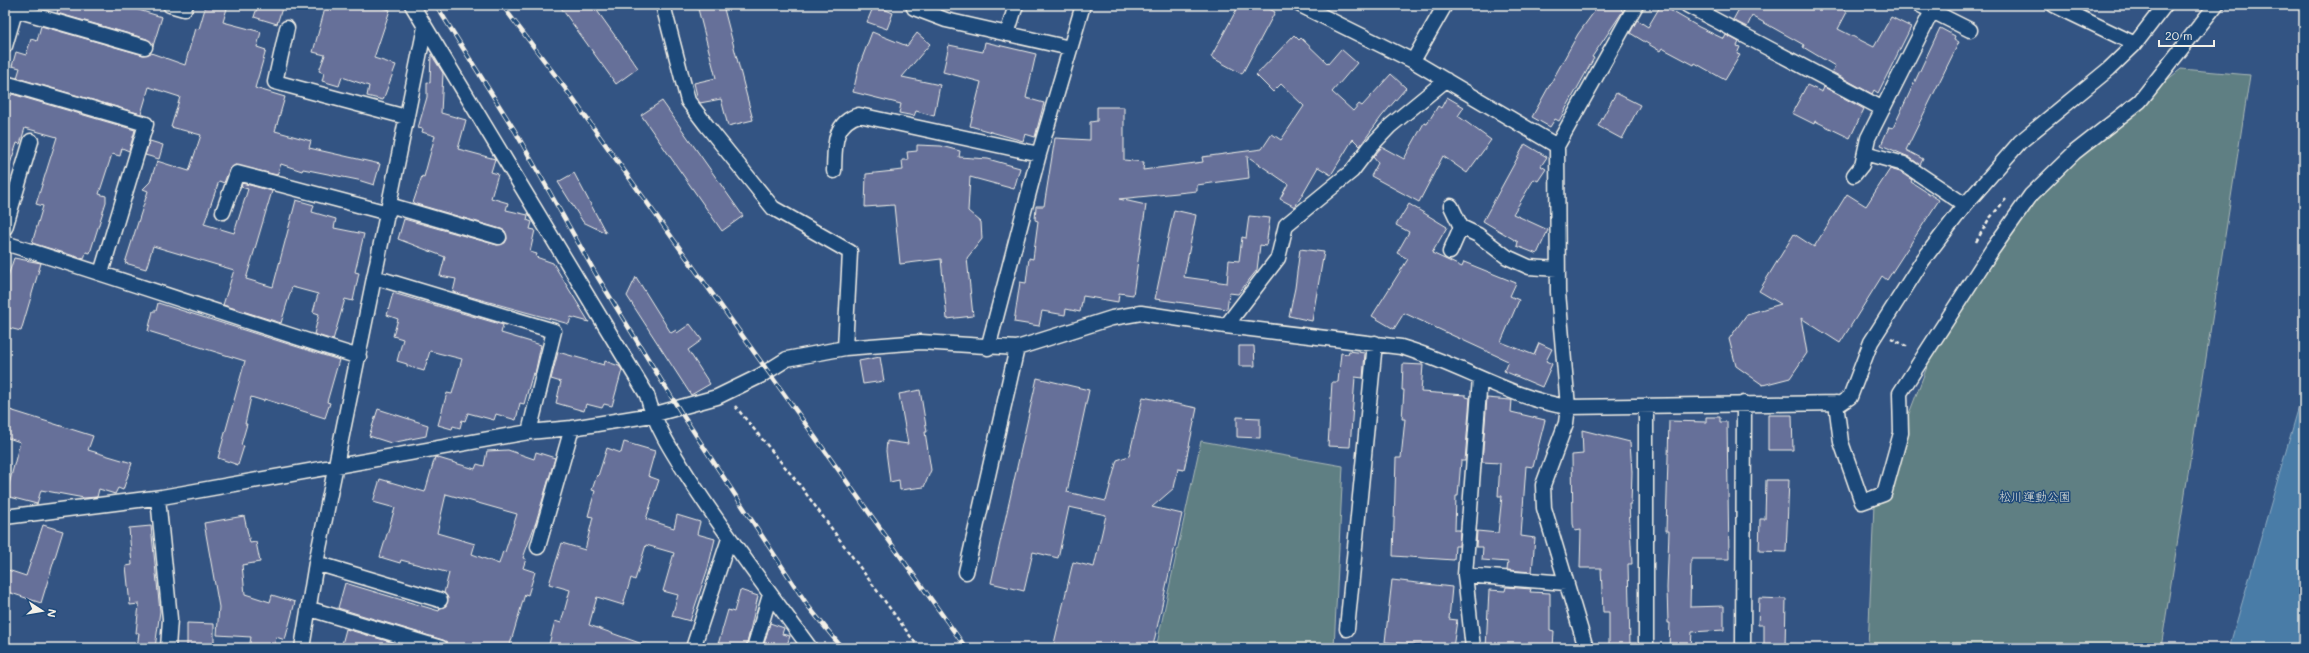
<svg xmlns="http://www.w3.org/2000/svg" width="2309" height="653" viewBox="0 0 2309 653" font-family="Mali,'Klee One',sans-serif">
  <rect width="100%" height="100%" fill="#335483"/>
  <filter id="ink" filterUnits="userSpaceOnUse"><feTurbulence type="fractalNoise" baseFrequency=".025" numOctaves="2"/><feDisplacementMap in="SourceGraphic" scale="8" xChannelSelector="R" yChannelSelector="G"/><feConvolveMatrix kernelMatrix="1 2 1 2 8 2 1 2 1" color-interpolation-filters="sRGB"/></filter>
  <g filter="url(#ink)">
    <!-- green -->
    <path fill="#5f7f83" stroke="#aab8b6" d="M2181,69l69,6 -89,573h-293l6,-144 77,-199 97,-132z
      M1201,441l142,25 -9,182h-178z"/>
    <!-- water -->
    <path fill="#4a7ca7" stroke="#8eabc1" d="M2304,389v259h-75z"/>
    <!-- building -->
    <path fill="#667099" stroke="#f4f1e8" fill-rule="evenodd" d="M59,5h63l40,12 -9,29 -6,-7 -90,-26z
      M206,5h22l-5,17 38,10 -4,15 9,3 -11,38 30,9 -10,34 36,10 -2,7 71,16 -6,21 -16,-5 -55,-11 -1,2 -21,-7 -4,11 -42,-10 -6,5 -5,13 -5,-2 -15,43 30,9 14,-44 -7,-2 1,-4 30,8 -26,88 27,8 23,-87 18,5 -2,7 24,7 -2,9 30,6 -9,38 4,1 -6,28 -8,-2 -12,41 -19,-6 5,-20 -6,-2 5,-18 -26,-7 -11,36 -58,-18 11,-35 -81,-24 -7,23 -21,-6 23,-72 -5,-2 7,-7 7,-21 32,10 12,-36 -30,-8 9,-30 -31,-10 -8,27 -124,-36 3,-10 -8,-2 4,-14 10,3 5,-16 6,2 4,-15 102,29 8,-2 34,12 10,-37 4,1z
      M258,5h25l-6,19 -23,-7z
      M326,5h49l15,5 -16,48 22,7 -13,35 -16,-4 2,-10 -27,-9 -3,9 -17,-5 2,-8 -5,-2 6,-16 -12,-3z
      M559,5h34l45,63 -22,16z
      M697,5h26l30,115 -25,6 -7,-27 -21,4 -2,-3 -4,-17 22,-5z
      M874,5l19,8 -6,16 -20,-7z
      M1239,5h23l13,7 -33,62 -31,-17z
      M1599,5h25l-3,5 2,1 -31,46 2,1 -35,63 -4,-2 -5,8 -18,-10 46,-83z
      M1661,5l38,22 25,12 2,-4 13,7 -2,4 3,1 -3,7 3,1 -15,25 -30,-17 -1,2 -32,-17 -2,3 -30,-18 7,-13 11,7z
      M1731,5h116l-3,6 3,1 -9,17 36,18 17,-30 20,10 -33,66 -4,-3 -2,4 -40,-22 3,-6 -32,-19 1,-2 -52,-29 -5,11 -14,-7 6,-11z
      M1940,28l15,8 -1,3 5,3 -53,108 17,9 -3,6 -11,-8 -28,-12 8,-18 4,1z
      M872,32l35,14 10,-13 13,11 -28,33 38,8 -6,31 -18,-5 -2,5 -15,-3 2,-9 -48,-12 6,-26z
      M1294,35l5,5 2,-2 27,26 13,-15 16,14 -25,29 21,19 6,-7 3,2 29,-32 15,14 -24,28 -22,30 -7,-7 -22,36 -13,-8 -23,40 -15,-8 8,-15 -41,-28 2,22 -52,7v6l-78,8 27,6 -13,90 -14,-2 -1,9 -35,-6 -3,16 -14,-3 -1,6 -23,-4 -3,15 -25,-4 6,-40 6,1 3,-25 4,1 5,-38 -3,-1 1,-14h8l11,-68 35,2v-18l7,-1v-14h27v53l20,2 -1,8 60,-8 -1,-5 60,-8 10,-15 9,6 23,-34 -23,-22 -8,8 -17,-17z
      M985,42l51,12 -10,44 18,5 -9,34 -10,-3 -2,7 -53,-15 11,-44 -38,-10 6,-27 34,7z
      M431,54l12,19 -2,40 25,7 -8,29 37,10 -4,13 7,2 -7,24 17,5 -2,7 22,5 -1,5 5,2 -2,7 5,1 -5,22 7,2 -1,3 17,6 36,59 -18,-5 -2,7 -116,-32 3,-13 -16,-3 5,-19 -47,-18 6,-20 93,26 8,-2 2,-4 -2,-8 -4,-2 -88,-26 9,-27 2,1 11,-41 -13,-4 1,-3 -5,-1 9,-31v-15l3,1z
      M1807,85l15,7 2,-5 40,22 -14,29 -35,-17 -1,3 -22,-11z
      M1616,93l24,12 -18,34 -24,-13z
      M5,94l6,2 1,-2 123,36 -6,21 -7,-3 -2,8 -8,-2 -13,40 7,2v6l-16,51 -4,-1 -2,7 -52,-16 11,-37 -7,-2 21,-67 -32,-9 -5,16 -3,-1 -9,27h-3z
      M1447,97l17,10 -6,9 33,24 -24,33 -24,-17 -24,46 -48,-26 7,-13 -5,-6 9,-10 22,12 20,-36 3,1 11,-18 3,2z
      M662,101l81,115 -21,15 -81,-116z
      M150,141l13,4 -4,14 -14,-4z
      M1525,144l22,13 -6,9 5,3 -8,12 -4,-2 -21,35 35,16 -11,24 -20,-8 1,-4 -35,-21z
      M917,145l24,1 19,5 -1,6 29,2 32,9 -6,21 -44,-12 -2,34 13,11 1,17 -15,19 6,58 -26,3 -6,-60 -41,5 -6,-59 -29,2 1,-33 37,-4 -1,-10h6l-1,-8 10,-1z
      M1890,169l10,3 12,8 -1,2 28,18 -52,80 -5,-4 -42,67 -39,-25 6,35 -17,25 -27,7 -27,-19 -7,-27 18,-25 34,-10 -22,-13 35,-57 20,13 33,-53 19,12z
      M574,173l32,60 -23,-11 -25,-40z
      M1409,204l38,23 -15,26 30,14 2,-5 52,21 -6,13 9,4 -18,42 33,13 5,-12 13,6 -6,12 6,3 -10,23 -38,-16 4,-10 -104,-48 -10,16 -22,-13 36,-57 -11,-6 12,-21 -13,-7z
      M1174,210l22,5 -12,62 43,6 2,-23 10,1 3,-24 4,1 3,-22 21,2 -4,28 -6,-1 -3,25 -19,24 -9,-1 -2,16 -72,-10z
      M1300,249l24,3 -12,69 -23,-5 6,-28z
      M14,258l27,5 -20,68 -16,-4v-42z
      M636,277l35,56 5,-3 1,3 13,-9 12,16 -14,10 22,34 -19,11 -64,-99z
      M393,293l110,32 -2,8 40,12 -6,29 -2,-1 -9,31 -4,-1 -4,17 -20,-6 -2,6 -26,-7 -3,8 -3,-1 -2,8 -7,-2 -1,3 -14,-4 9,-32 5,1 10,-35 -32,-8 -6,20 -17,-5v-2l-10,-3 6,-22 -10,-3 5,-17 -11,-4z
      M158,303l181,57 -12,42 3,1 -5,15 -61,-19v2l-13,-4 -6,27h2l-6,21 3,1 -6,19 -20,-7 27,-97 -97,-30 5,-20h3z
      M1239,346h15l1,20h-16z
      M1349,351l16,2 -2,25 -8,-1 -5,70 -22,-1 4,-64h6l3,-29 7,1z
      M558,352l46,13 1,-4 14,5 3,4 -10,36 -8,-2 -2,4 -16,-4 -2,7 -28,-8 5,-21 -10,-3z
      M880,357l4,24 -21,3 -4,-23z
      M1403,364l20,1 -2,27 45,3v2l4,1 -5,63h-4l-3,35h-2l-1,34h5l-1,16h-4l-1,14 -61,-4 3,-98h5l4,-39h-3l2,-29h-2z
      M1037,378l52,12 -22,102 39,9 11,-41 12,-4 14,-59 54,11 -13,62 -6,-1 -4,19 -22,19 30,7 -29,132 -10,-3 -1,5h-89l20,-86 21,5 12,-52 -37,-8 -11,51 -25,-6 -9,39 -33,-8z
      M920,390l7,42h-2l6,38 -7,17 -24,3 -1,-10 -9,2 -4,-31 1,-10 21,3 -9,-50z
      M1487,398l23,2h2l-1,12 34,8 -12,47 -7,-1 -5,70 14,2 -3,34 -25,-2 1,-8 -26,-2 1,-13h-7l1,-16 21,2 4,-37h-4l2,-33 -18,-1z
      M378,409l50,16 -2,11 -35,7 -22,-7z
      M10,410l83,26 -5,14 44,13 -9,27 -5,-2 -3,6 -16,-5 -2,8 -13,1 -43,-8 -4,14 -31,-8 14,-54 -15,-5v-24l4,1z
      M1768,415h24l1,35h-25z
      M1237,417l23,1v20l-23,-1z
      M1706,417h14v5h7l2,137h-38l-1,48 34,-1v24l-32,2 -1,16h-22l1,-25h-2l-1,-35 2,-57h-3l3,-110 37,1z
      M1582,430l48,12 2,30 -1,32h-2l3,60h-4l2,81h-21v-33h-6l-2,-44h-21l1,-38 -6,1 -2,-7 -1,-69 11,-1z
      M624,442l31,9 -7,25 11,4 -13,39 28,9 3,-13 23,7 -3,12 18,5 -7,29 -18,53 -18,-5 6,-21 -15,-4 11,-38 -28,-8 -11,35 -4,-2 -8,27 -26,-8 -8,28 59,21v2h-100l7,-27 6,2 9,-33 -21,-6 13,-41 23,7 8,-33 -5,-1 7,-25 -3,-1 5,-15 1,1 9,-28 14,5z
      M508,450l26,9 2,-7 19,6 -19,64 -13,36 3,1 -3,9 12,4 -7,23 -3,-1 -16,54h-60l-2,-6 -4,-2 -105,-32 7,-25 94,28 1,-3 6,-2 2,-8 -4,-5 5,-20 -48,-13 -1,3 -20,-6 15,-49 -22,-6 7,-23 45,13 10,-35 40,12 2,-5 7,2 3,-15zM446,494l71,20 -12,38 -2,-1 -4,13 -27,-10 3,-10 -38,-11z
      M1766,480h23l-3,72 -27,-1 1,-32h5z
      M244,516l6,27 6,-1 4,20 -18,3 3,29 25,8 2,-7 23,7 -10,38 -9,-3 -2,11h-25l2,-11 -34,-2 2,-28 -15,-84z
      M43,525l20,6 -22,72 -36,-12v-22l21,7z
      M151,526l9,85 -5,37h-18l2,-15h-3l3,-29 -9,1 -4,-39 6,-1 -3,-37z
      M1392,580l60,7 -3,32 8,1 -4,28 -68,-6z
      M1506,587l25,2 -1,3 20,1v37l4,1 -1,17h-67l3,-58 16,1z
      M740,590l18,6 -12,52h-29l11,-38 6,2z
      M1759,598l27,1 -1,49h-21v-23h-6z
      M187,623l27,1v24h-27z
      M770,623l14,5 -2,6 8,2 -4,12h-23z
      M346,629l65,19h-70z"/>
    <g fill="none" stroke-linecap="round" stroke-linejoin="round">
      <defs>
        <path id="minor" d="M170,5l14,4 2,-4
          M412,5l235,390c9,35 32,67 51,97 35,53 74,104 112,156
          M663,5l25,96 19,25 66,82 77,44 -5,96
          M913,5l1,3 32,12 124,28
          M1300,5l113,56 144,85
          M1687,5l196,104
          M1920,5l50,25
          M2054,5l81,39
          M16,10l129,37
          M287,28l-12,54 131,35
          M1007,34l9,-29
          M5,46l12,-41
          M1413,61l32,-56
          M5,83l141,41 -45,149
          M1865,153l39,11 61,41
          M834,171c1,-23 -2,-48 25,-56l180,39
          M1854,175l8,-10 6,-27 64,-127
          M389,205l110,32
          M1451,206l10,21 17,8 29,22 22,10 28,2
          M223,212l14,-39 151,40
          M5,228l26,-87
          M5,243c118,37 235,77 354,114
          M1450,252l11,-25
          M374,277l180,54 -25,101
          M1226,326l52,-68 8,-33 66,-54 19,-25 19,-20 56,-46
          M988,348l51,-194 44,-149
          M1836,403l5,39 21,60 22,-8 17,-61 -1,-40 92,-143 39,-55 44,-43 65,-51 76,-96
          M158,498l12,121 -2,29
          M5,517l157,-20 367,-65 43,-4 80,-13 65,-18 43,-21 27,-17 58,-11 76,-6 96,6 95,-30 29,-5 85,13 175,21c57,16 108,51 167,60l273,-4 9,-6 21,-55 52,-82 42,-55 55,-63 89,-73 26,-25 30,-39
          M538,547l34,-119
          M316,563l124,37
          M966,572l51,-224
          M1465,575l101,8
          M310,609l131,39
          M1347,629l28,-286
          M302,648l14,-85 109,-536
          M693,648l36,-109
          M754,648l16,-53
          M1473,648l-8,-73 15,-197
          M1586,648l-42,-140 -1,-23 23,-62 2,-16 -10,-115 -1,-146 79,-141
          M1646,648v-241
          M1743,648l1,-245"/>
      </defs>
      <!-- minor casing -->
      <use href="#minor" stroke="#f4f1e8" stroke-width="17"/>
      <!-- path -->
      <path stroke="#f4f1e8" stroke-width="2.5" stroke-dasharray="4 3" stroke-linecap="butt" d="M1976,242l13,-23 17,-20
        M1891,338l17,9 1,-1
        M735,406l64,78 120,164"/>
      <!-- minor -->
      <use href="#minor" stroke="#1f4a7a" stroke-width="14"/>
      <defs>
        <path id="rail" d="M436,5l79,126 82,145 85,138 126,192 34,42
          M502,5l63,83 401,560"/>
      </defs>
      <!-- rail casing -->
      <use href="#rail" stroke="#f4f1e8" stroke-width="4.5"/>
      <!-- rail -->
      <use href="#rail" stroke="#1f4a7a" stroke-width="3" stroke-dasharray="9" stroke-linecap="butt"/>
    </g>
  </g>
  <g text-anchor="middle" stroke-width="3" stroke-linejoin="round" paint-order="stroke">
    <!-- park labels -->
    <g font-size="12" fill="#dee0d9" stroke="#1f4a7a">
      <text x="2035" y="501">松川運動公園</text>
    </g>
  </g>
  <!-- margin -->
  <rect width="2309" height="653" fill="none" stroke="#1f4a7a" stroke-width="20"/>
  <rect x="10" y="10" width="2289" height="633" fill="none" stroke="#f4f1e8" stroke-width="1.5" filter="url(#ink)"/>
  <!-- north arrow -->
  <g transform="translate(42 611) rotate(102)" stroke="#1f4a7a" stroke-width="3" paint-order="stroke">
  <path d="M0-3L7 15L0 10L-7 15Z" fill="#f4f1e8"/>
  <text y="-6" font-size="11" font-weight="bold" text-anchor="middle" fill="#f4f1e8">N</text>
  </g>
  <!-- scale -->
  <path d="M2159 40v6h55v-6" fill="none" stroke="#f4f1e8" stroke-width="2"/>
  <text x="2165" y="40" font-size="12" fill="#f4f1e8" stroke="#1f4a7a" stroke-width="3" paint-order="stroke">20 m</text>
</svg>
